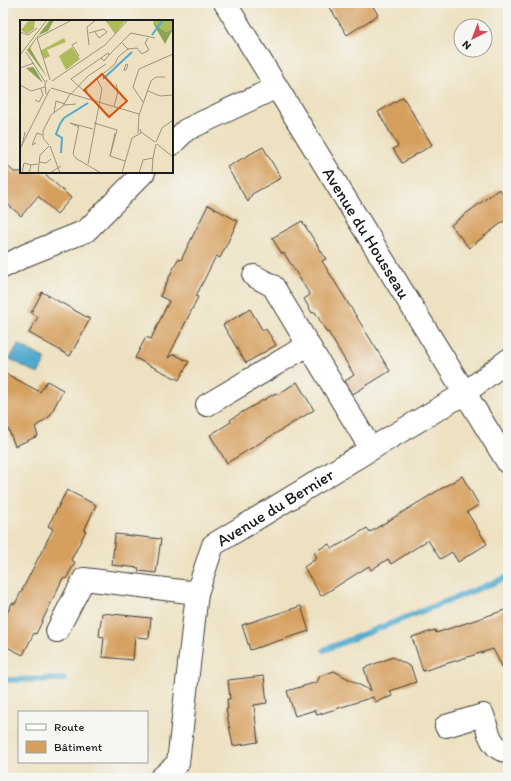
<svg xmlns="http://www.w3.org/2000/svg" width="511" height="781" viewBox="0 0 511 781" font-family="Itim,sans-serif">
  <rect width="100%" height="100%" fill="#f6f6f2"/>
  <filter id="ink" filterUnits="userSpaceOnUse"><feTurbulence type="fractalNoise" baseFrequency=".025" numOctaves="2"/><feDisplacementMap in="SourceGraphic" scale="8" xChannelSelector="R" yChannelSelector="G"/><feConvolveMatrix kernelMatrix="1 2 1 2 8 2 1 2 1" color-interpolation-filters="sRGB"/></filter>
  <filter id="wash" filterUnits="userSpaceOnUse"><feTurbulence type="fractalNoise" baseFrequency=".012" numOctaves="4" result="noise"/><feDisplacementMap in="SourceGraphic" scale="16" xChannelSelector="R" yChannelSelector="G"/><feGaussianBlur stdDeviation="0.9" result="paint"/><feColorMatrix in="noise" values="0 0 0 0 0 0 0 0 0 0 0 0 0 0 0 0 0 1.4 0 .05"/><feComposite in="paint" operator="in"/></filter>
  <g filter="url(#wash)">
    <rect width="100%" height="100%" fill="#ede1c1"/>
    <!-- water -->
    <path fill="#51aace" stroke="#366375" d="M18,344l28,15 -8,15 -28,-15z"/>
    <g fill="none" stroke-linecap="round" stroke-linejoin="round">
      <!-- stream -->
      <path stroke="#51aace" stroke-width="6" d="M324,650l184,-73
        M3,680l61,-1"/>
    </g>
    <g id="blocks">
      <!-- building -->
      <path fill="#d59f5d" d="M327,3h44l7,12 -31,20z
        M403,97l29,48 -30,18 -9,-14 5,-3 -20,-34z
        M263,147l18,31 -29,16 -4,8 -21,-35z
        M3,162l11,10h29l28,26 -14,16 -19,-18 -17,20 -18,-16z
        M499,189l9,12v17l-39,30 -18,-23z
        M208,205l30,16 -18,37 -4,-2 -20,40 2,1 -30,61 6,-4 15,8 -10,18 -44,-22 11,-21 5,2 18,-38 -9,-5 18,-37 3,1z
        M302,221l24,38 -4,2 68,110 -37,23 -8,-13 9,-6 -26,-43 -1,1 -12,-21 -3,1 -8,-14 6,-4 -26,-42 -2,1 -10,-16z
        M42,292l48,27 -20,37 -41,-23 9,-16 -7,-4z
        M250,309l13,22 3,-2 10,16 -30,18 -23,-38z
        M3,372l37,20 7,-11 16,9 -13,26 -15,11 3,9 -23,10 -9,-23 -3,-2z
        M297,382l17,28 -87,53 -17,-28 21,-13 -1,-2 14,-9 32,-18 1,2z
        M462,476l17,29 -12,7 20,32 -29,18 -6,-10 -12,7 -12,-19 -37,24 -3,-5 -17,11 -2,-4 -48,30 -17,-29 13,-9 -3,-6 15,-8 3,5 35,-21 3,4z
        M67,490l29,15 -12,26h2l-15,29 4,2 -9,17 -3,-1 -27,56 -2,-1 -11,22 -20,-10v-24l9,-18 3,1 38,-75 -5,-3z
        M115,534l46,5 -5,34 -18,-2 1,-3 -27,-3z
        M301,606l8,25 -59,19 -8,-25z
        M508,609v69l-15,-29 -70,22 -11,-34 23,-7 1,3z
        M102,613l49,5 -2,20 -14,-1 -2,23 -31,-3 2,-20 -5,-1z
        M393,657l18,10 5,15 -26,9 2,5 -17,6 -2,-5 -56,18 -2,-5 -20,6 -8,-25 30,-9 3,-6 14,-5 37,20 -7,-23z
        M264,676l3,27 -13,2 4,37 -25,4 -7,-37h2l-1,-10h3l-2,-19z"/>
    </g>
  </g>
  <g filter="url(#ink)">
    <use href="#blocks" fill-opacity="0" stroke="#3b3a35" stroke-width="1"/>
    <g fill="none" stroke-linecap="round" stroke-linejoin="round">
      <defs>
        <g id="minor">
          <path id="s1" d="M225,3l283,460"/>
          <path d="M172,144l14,-14 91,-43"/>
          <path d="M3,267l23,-12 60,-24 58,-59"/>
          <path d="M254,276l19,10 98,163"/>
          <path d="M207,405l101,-60"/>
          <path d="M57,631l27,-52 113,14"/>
          <path d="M446,726l37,-11c4,13 8,36 25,36"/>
          <path id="s2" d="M161,778l17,-15 19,-170 16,-48 158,-96 94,-56 43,-33"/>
        </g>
      </defs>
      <!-- minor casing -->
      <use href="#minor" stroke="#3b3a35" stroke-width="24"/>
      <!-- minor -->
      <use href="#minor" stroke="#fff" stroke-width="22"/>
    </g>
  </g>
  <g text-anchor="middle" stroke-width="3" stroke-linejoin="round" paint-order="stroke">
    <!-- street labels -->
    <g font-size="17" fill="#1c1c1c" stroke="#f6f6f2">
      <text dy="6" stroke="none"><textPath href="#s1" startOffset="270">Avenue du Housseau</textPath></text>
      <text dy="6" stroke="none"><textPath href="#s2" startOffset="317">Avenue du Bernier</textPath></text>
    </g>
  </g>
  <!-- overview -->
  <g transform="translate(20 20)">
    <rect width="153" height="153" fill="#ede1c1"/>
    <path d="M9,0h6l-1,9 -7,5 -6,-4zM85,0h21l-11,14zM134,0h19v9l-7,3 -13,-9zM44,18l2,4 -19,8 3,6 -6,3 -4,-8zM52,27l8,12 -14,11 -7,-14z" fill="#adbb5d"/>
    <path d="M30,0h4l-6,11 -9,4 -9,13 17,29 -20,-27zM133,3l13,9 7,-3 -8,15zM13,47l2,2 8,14 -17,-15z" fill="#8aa354"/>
    <path fill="none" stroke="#51aace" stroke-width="2" d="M132,15l11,-15M83,59l29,-27M41,133l1,-15 -6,-4 4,-10 4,-6 24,-15"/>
    <path fill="none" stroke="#99927f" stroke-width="1" d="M0,12l8,3 9,-7M69,13l15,-4 3,3 -8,6 -4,-6M57,22l-5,3 7,11M101,22l7,7 9,-1 5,6 7,-4 -4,-7 3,-5M69,25l-2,-18 9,-7M6,32l19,30M0,35l27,-35M89,35l22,-22 24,5M106,44l2,1 -2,5h-2zM0,48l14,-5M30,60l-13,-42 35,-18M32,61l53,-36 23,-25M0,65l11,6 14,-4M31,68l88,26M68,70l-4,1 -13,-12 37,-26 1,2 -5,6 -3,-3M128,71l12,5 13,-1M26,74l-1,-10 2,-4M51,74l17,-18 18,-12M15,80l4,2 4,-7 -2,-6M123,82l-10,-15 6,-18 34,-15M44,85l12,-1M94,87l4,-16 -2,-7M34,93l2,-12 9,3M74,103l23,7 -7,26 15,5M59,105l-6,29 4,5 24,14M59,107l-9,-4 23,6M121,112l14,10M118,113l1,-18 12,-34 5,-4h9M136,122l6,-14 11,-8M16,123l-4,2 5,-12 5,2M137,124l16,13M29,125l-6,-7v-7l8,-16 12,-9 7,-12M2,126l3,-14M30,126l10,27M0,129l30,-60M90,136l5,-23M19,142l7,1 5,-4M68,144l14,-75 -5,-10 18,-15 3,-7 10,-8M2,153l2,-10 7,2M9,153l2,-8 7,-1M18,153l2,-18 9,-9M30,153l11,-7M102,153l10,-35 9,-5 -1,-4M119,153l4,-13 10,-2 3,-14M132,153l1,-15"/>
    <path fill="#d4530e" fill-opacity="0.15" stroke="#d4530e" stroke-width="2" d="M82,54l25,27 -18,16 -25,-27z"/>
    <rect width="153" height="153" fill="none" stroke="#1c1c1c" stroke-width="2"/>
  </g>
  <!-- margin -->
  <rect width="511" height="781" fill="none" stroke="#f6f6f2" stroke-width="16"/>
  <!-- legend -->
  <rect x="18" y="711" width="130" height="52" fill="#f6f6f2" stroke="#9f9f9c"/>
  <rect x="26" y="724" width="20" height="6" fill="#ffffff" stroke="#9f9f9c"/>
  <text x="54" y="731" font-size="12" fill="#1c1c1c">Route</text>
  <rect x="26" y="741" width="20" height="12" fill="#d59f5d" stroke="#9f9f9c"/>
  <text x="54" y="751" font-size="12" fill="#1c1c1c">Bâtiment</text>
  <!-- north arrow -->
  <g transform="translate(473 38) rotate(222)"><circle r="19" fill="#f6f6f2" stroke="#9f9f9c"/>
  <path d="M0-3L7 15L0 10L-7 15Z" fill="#d1495b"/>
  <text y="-6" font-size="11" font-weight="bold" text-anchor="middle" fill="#1c1c1c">N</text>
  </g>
</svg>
